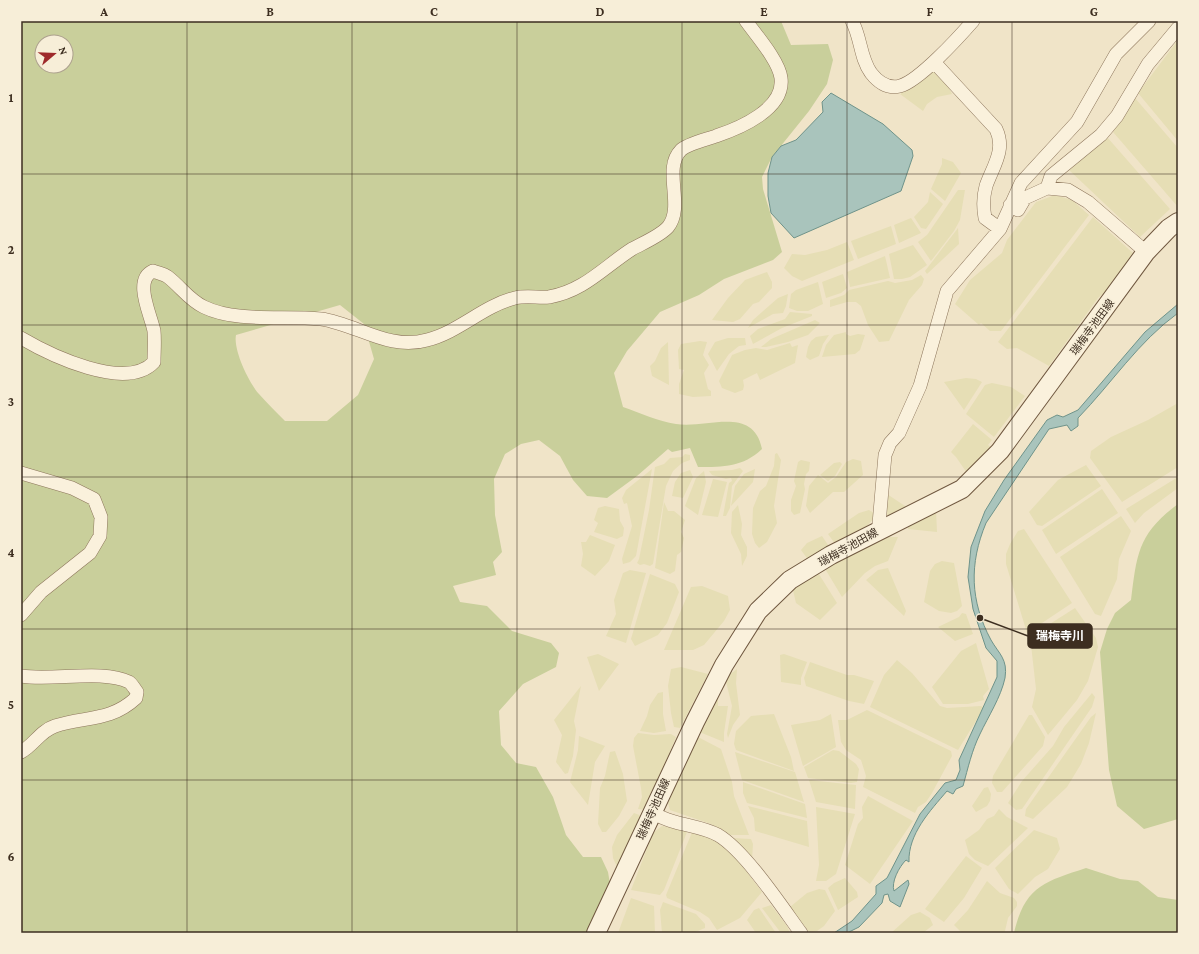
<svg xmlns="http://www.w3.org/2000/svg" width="1199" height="954" viewBox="0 0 1199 954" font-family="'Crimson Pro','Noto Sans JP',serif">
  <rect width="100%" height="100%" fill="#f0e4c8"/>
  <!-- farmland -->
  <path fill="#e6deb5" d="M1178,40v101l-40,-48z
    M932,69l17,19 3,6 -15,3 -10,7 -4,7 -23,-17z
    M1135,98l43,50v59l-65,-75z
    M1107,137l63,72 -30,28 -71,-67z
    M942,158l11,4 8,11 -16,28 -14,-12 11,-25z
    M958,190h7l-5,30 -6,11 -23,30 -13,-19 9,-7z
    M930,192l13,12 -17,25 -5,-1 -7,-11 14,-15z
    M1055,195l17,5 17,15 -88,116h-11l-9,-8 -2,2 -24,-21 15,-24 32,-27 5,-13 29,-38z
    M1093,217l41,37 -28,37 -8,7 -49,68 -32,-18 -10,1 -9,-7z
    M911,218l10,15 -22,10 -5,-18z
    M891,226l5,18 -38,15 -7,-18z
    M958,228l1,16 -32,30 -2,-3z
    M847,242l7,18 -52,21 -10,-5 -8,-8 8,-14 13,1 22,-5z
    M913,245l14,20 -17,12 -8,2h-8l-5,-25z
    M885,256l5,22 -40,9 -3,-15z
    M767,272l5,10v6l-13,14 -6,2 -13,15 -7,3 -21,-2 16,-22 17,-18z
    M843,274l4,14 -6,5 -15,5 -4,-16z
    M921,275l3,4 -2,6 -13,15 -20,41 -10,1 -11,-17 -7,-19 -5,-4h-9l-17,5v-7l14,-5 5,-5 39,-9 7,2 17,-3z
    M818,282l5,22 -15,7h-11l-8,-3 2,-14 5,-4z
    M788,294l-2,12 -3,7 -10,1 -25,14 5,-8 25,-22z
    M790,312l22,2v2l-30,12 -29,16 -3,-8 8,-7 27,-10z
    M815,320l5,3 -12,12 -20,7 -22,5h-5l10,-8z
    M846,332v2l4,2 8,-2 7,1 -5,15 -5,4 -33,3 4,-12 8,-10z
    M829,335l-6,9 -4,12 -9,4 -4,-3 2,-10 3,-6 5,-4z
    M728,338h17l1,7 -7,1 -10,8 -12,17 -9,-17 7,-12z
    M700,341l7,1 -4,13 6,10 -5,8 4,16 3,2v5l-18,1 -14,-3v-10l5,-14 -5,-1 -1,-19 3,-6z
    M668,342l1,43 -17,-9 -2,-10 5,-5 6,-13z
    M790,343l2,4 6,-2 -3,18 -35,17 -3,-7 -14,7 1,6 -1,4 -8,3 -13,-5 -3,-7 13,-26 13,-5 11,-2 11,2z
    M966,378l10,1 6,3 -18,28 -20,-28z
    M992,383l19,4 14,9 -31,41 -28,-23 19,-29z
    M1178,403v64l-56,35 -32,-44 1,-7 20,-14 37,-17z
    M973,424l19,16 -4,5 3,2 -24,26 -11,-16 -5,-5z
    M777,453l4,7 -7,46 3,17 -10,19 -8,6 -4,-5 -3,-9 1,-26 7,-17 6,-5 8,-20 1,-12z
    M685,454l5,1v5l-8,3 -9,8 -7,15 -13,78 -3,2 -6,-2 -4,1 -3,-2 2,-4 10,-49 6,-43 9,-3 6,-6 12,-1z
    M853,459l8,2 2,14 -19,17h-11l-23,21 -4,-7 3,-20 9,-11 10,8 8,-6 10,-15z
    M801,460l9,2 -1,9 -3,3 -2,10 1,5 -5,24 -6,2 -3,-4v-11l5,-14 -2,-5 4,-19z
    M840,462l2,2 -7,12 -7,5 -8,-6 14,-12z
    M1086,465l15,21 -59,40 -5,-1 -8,-13 29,-32z
    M740,468l3,3 -11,15 -2,22 -4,8h-3l6,-33 3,-2 -1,-3 -5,1 -14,-4 -3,-4 23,-1z
    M652,469l-16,87 -6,6 -7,2 -1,-5 10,-33 -5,-23 -3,1 -2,-6 4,-8z
    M755,469l-2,13 -22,24 4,-20 9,-12z
    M690,470l3,7 -10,21 -11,-2 3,-14 6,-9z
    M704,471l2,11 -8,33 -13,-9 11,-28z
    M1178,477v11l-34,25 -9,10 -9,-14z
    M713,479l14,3 -9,35 -16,-2z
    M1102,489l16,24 -62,41 -14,-24z
    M887,494l21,14 -18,9 -5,-4z
    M664,502l4,9h6l11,9 -4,12 3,6 -3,14 -4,3 -2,16 -5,3 -15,-6z
    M738,505l4,19 -1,11 6,12v9l-5,10 -1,-12 -10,-21 1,-21z
    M605,506l14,3 1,12 4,7 -1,8 -6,3 -23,-7 4,-9 -4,-3 4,-12z
    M869,510l5,3 -1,6 -5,6 -32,20 -8,-11 31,-21z
    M936,510l1,22 -29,-3v-3z
    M1121,516l10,15 -12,28 -2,20 -16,37 -6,-2 -35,-57z
    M1024,529l48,74 -45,30 -21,-69v-10l4,-10 8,-13z
    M590,535l25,10 -6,16 -14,15 -14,-10 2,-12 -2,-12h5z
    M822,536l8,12 -21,13 -8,-11 6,-7z
    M889,537h9l-10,24 -13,5 -10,7 -23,24 -18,-30 56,-29z
    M942,561l12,2 8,43 -5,5 -6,2 -12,-2 -15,-9 6,-31 5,-7z
    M888,568l18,43 -2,5 -38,-36 12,-10z
    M630,570l16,3 -20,70 -20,-7 10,-22 -2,-14 9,-27z
    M817,571l20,32 -17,17 -24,-17 -4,-17z
    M650,574l25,10 4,8 -12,31 -9,12 -23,11 -4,-7z
    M702,586l26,10 2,14 -6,11 -20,24 -11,5h-29l27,-63z
    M1075,608l21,30 2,9 -10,34 -11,19 -29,35 -16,-28 4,-18 -5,-44 3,-11z
    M962,613l4,1 7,20 -18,7 -17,-14 21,-10z
    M976,643l13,46 -6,7 1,4 -16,4h-25l-11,-17 29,-36z
    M598,654l21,10 -20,27 -12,-34z
    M784,654l23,8 -6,16v7l-20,-3 -1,-27z
    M897,660l15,13 28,33 7,2 34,-2 3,2 -26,42 -88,-43 14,-32z
    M810,662l37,13h7l20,6 -10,23 -15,-3 -43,-15 -2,-8z
    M681,667l27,7 -28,54 -6,-1 -3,-14 -3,-27 3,-17z
    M737,669l-1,14 4,32 -7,10 -5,13 -1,-4 5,-28 -7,-28z
    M581,686l-7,35 2,9 -3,26 -5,17 -3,1 -9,-12 6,-27 -8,-15z
    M663,692v22l3,17 -12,2 -14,-2 7,-15 3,-11 8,-12z
    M1092,693l3,4 -3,10 -70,102 -6,1 -8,-7 14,-22 31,-35 11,-19z
    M718,695v11h10l-4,27v9l-27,-11z
    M867,710l84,41 1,5 -20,37 -6,9 -8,5 -3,6 -52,-26 3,-11 -5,-16 -15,-10 -5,-8 -3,-22h9z
    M1096,713l-7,30 -8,21 -14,23 -34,32 -8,-3 1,-7 65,-92z
    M774,714l17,43 3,14 -58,-21 -2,-6 2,-13 15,-15z
    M831,714l5,33 -33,19 -12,-41 29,-5z
    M1029,715h3l13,22 -2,9 -41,46h-5l-5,-9 1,-7z
    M638,733l16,2 17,-1 5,3 -30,73 -8,-1 4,-12 -1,-9 -8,-42 1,-8z
    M579,736l26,10 -10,16 -7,43 -18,-23 8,-32z
    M698,737l23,12 11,33 2,14 15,39h-19l-19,-11 -41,-14 -2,-7 26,-64z
    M833,750l6,1 17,13 3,5 -2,13 -6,1 -43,-5 -4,-11z
    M615,751l8,23 4,27 -8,15 -13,16h-4l-4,-8 2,-36 5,-12 5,-24z
    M735,752l60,20 9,30 -62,-22z
    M809,780l47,5 -1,24 -39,-7z
    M743,782l62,22 2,14 -60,-15 -4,-10z
    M988,787l3,7 -1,7 -3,5 -11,6 -4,-6 12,-18z
    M868,796l45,25 -43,63 -25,-19 13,-41 5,-6 -1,-11z
    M748,806l59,15 2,26 -54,-16 -1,-13z
    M816,807l39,7 -19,60 -10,7h-10l3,-16z
    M999,809l8,8 21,11 -40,38 -13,-6 -6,-6 -4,-14 14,-10 8,-11 7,-3z
    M634,813l8,3 -25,51 -4,-9 -1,-11 5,-12z
    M662,826l17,2 8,4 -23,58 -4,5 -29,-5 22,-57z
    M693,830l25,10 19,19 25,33 -22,26 -23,12 -8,-12 -9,-6 -33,-14 -1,-3z
    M1034,830l23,8 3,11 -12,20 -13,8 -17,17 -9,-5 -14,-21z
    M732,838l19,1 2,5 -1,16z
    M966,856l16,12 -18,30 -20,24 -19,-13z
    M845,878l12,14 1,5 -20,13 -10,-22 6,-5z
    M987,881l13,12 14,5 3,4v4l-9,12 -3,13 -1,2h-42l-8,-8 14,-15z
    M819,889l6,1 10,21 -11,15 -7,5 -8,1 -19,-25 17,-14z
    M631,898l23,8 1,27h-37z
    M663,902l33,12 9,10v4l-12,5h-31l-2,-23z
    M771,905l16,21 3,7h-9l-19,-25z
    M759,908l17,25h-20l-9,-13 7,-10z
    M920,912l10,6 3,7 -10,8h-32l20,-18z"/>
  <!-- green -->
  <path fill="#c9cf9b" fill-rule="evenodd" d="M21,21h760l10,24 37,-1 5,16 -6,24 -18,27 -37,46 -10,20 1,12 19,63 -9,8 -49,19 -25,16 -39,17 -33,39 -13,22 9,34c17,6 35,14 53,17 31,5 77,-19 86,25 -19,18 -38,18 -64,18l-8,-19 -18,4 -4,-3 -31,27 -30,22 -20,-2 -14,-16 -13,-24 -21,-16 -18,4 -16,10 -11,25 1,36 7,37 -9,10 3,13 -43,11 7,16 27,4 25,25 39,12 8,10 -3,14 -33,17 -24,27 2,34 15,18 20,4 17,30 13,38 17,22h18l7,15 2,12 -14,49h-575zM42,42h24v24h-24zM340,305l24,19 10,35 -16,36 -31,26h-42c-9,-9 -18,-18 -26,-27 -10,-11 -26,-44 -23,-59z
    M1178,504v315l-34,10 -27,-23 -8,-36 -9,-118 7,-23 8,-16 16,-13c6,-47 7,-66 47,-96z
    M1086,868l34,11 18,2 20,16 20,3v33h-164c11,-47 30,-51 72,-65z"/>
  <!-- water -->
  <path fill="#a9c4bc" stroke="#6f938a" d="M831,93l52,31 29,26 1,6 -12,35 -107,47 -23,-25 -3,-17v-23l4,-16 9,-11 15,-6 27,-28 -1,-10z
    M1178,304v9c-40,29 -66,70 -100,105v8l-7,5 -4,-6 -18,4 -63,94c-17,41 -16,78 5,117 8,14 17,19 14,38 -4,19 -17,39 -25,56 -8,16 -12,34 -17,52l-7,3 -3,5 -6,-3c-17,20 -39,43 -38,71l-3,-2c-7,7 -15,22 -12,31l14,-11 1,4 -9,23 -10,-6 -2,-7 -4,1 -2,8 -23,24 -12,6h-13l18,-12 24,-27v-8l11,-8 33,-64 25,-31 11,-3 4,-10 -1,-10 38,-83v-16l-11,-13 -13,-39 -5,-32 3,-30 14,-36 19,-31 43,-60 10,-5 6,2 15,-7 67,-78z"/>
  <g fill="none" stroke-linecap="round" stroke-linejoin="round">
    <defs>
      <path id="minor" d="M852,21c9,16 8,37 19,52 7,9 17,16 29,13 19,-5 59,-49 73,-65
        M934,62l62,67c10,21 -3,37 -10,57 -3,11 -3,21 -1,32l15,11
        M1047,188l4,-12 50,-41 16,-19 31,-52 30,-36
        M1010,205l8,5 7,-12 22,-10 21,2 20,12 58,50
        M21,338c29,17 105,54 133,24 0,-10 1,-21 0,-31 -3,-16 -21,-51 -1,-60 5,2 11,3 15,6 13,10 21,23 36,30 33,16 81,8 117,12 36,5 68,32 106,21 32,-8 56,-34 88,-42 11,-3 23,0 34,-1 35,-6 55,-30 83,-48 11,-6 28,-13 36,-22 17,-21 -6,-58 13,-77 6,-6 27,-11 35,-14 24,-8 69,-27 65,-58 -2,-17 -25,-43 -35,-57
        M21,473l51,15 22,11 7,18 -1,19 -10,17 -49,39 -20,23
        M881,529l-2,-5 6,-69 5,-12 9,-10 21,-47 27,-95 53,-62 21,-46 56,-61 39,-68 33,-33
        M21,676c31,5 82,-7 108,6 3,2 5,6 8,10l-1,6c-26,24 -51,18 -81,28 -15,5 -21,19 -34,26
        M652,813c7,3 15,7 23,9 14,4 30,6 43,13 27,16 64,72 83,98"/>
      <path id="secondary" d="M596,933l99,-211 29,-57 34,-54 32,-31 41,-25 131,-66 38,-38 146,-199 23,-24 9,-6"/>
    </defs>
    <!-- minor casing -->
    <use href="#minor" stroke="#8d765c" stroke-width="14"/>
    <!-- secondary casing -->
    <use href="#secondary" stroke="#6f573f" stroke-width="20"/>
    <!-- minor -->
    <use href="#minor" stroke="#faf1dc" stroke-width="13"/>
    <!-- secondary -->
    <use href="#secondary" stroke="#faf1dc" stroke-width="18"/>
  </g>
  <!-- grid -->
  <path fill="none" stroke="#3d2e20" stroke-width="1" stroke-opacity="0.55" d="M187,21v912M352,21v912M517,21v912M682,21v912M847,21v912M1012,21v912M21,174h1157M21,325h1157M21,477h1157M21,629h1157M21,780h1157"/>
  <g text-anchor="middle" stroke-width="3" stroke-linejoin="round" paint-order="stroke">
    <!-- street labels -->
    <g font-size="11" fill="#3d2e20" stroke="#f7eed8">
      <text transform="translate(1092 327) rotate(-54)" y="4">瑞梅寺池田線</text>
      <text transform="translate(848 547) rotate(-29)" y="4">瑞梅寺池田線</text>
      <text transform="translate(653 809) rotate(-66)" y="4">瑞梅寺池田線</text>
    </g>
  </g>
  <!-- callouts -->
  <path fill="none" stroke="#3d2e20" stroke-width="1.5" d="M980 618L1028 636"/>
  <circle fill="#3d2e20" stroke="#f7eed8" stroke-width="1.5" cx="980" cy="618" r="4"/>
  <rect fill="#3d2e20" stroke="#3d2e20" stroke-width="1.5" x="1028" y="624" width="64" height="24" rx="4"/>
  <g font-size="12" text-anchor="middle" font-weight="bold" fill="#fff">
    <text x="1060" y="640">瑞梅寺川</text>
  </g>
  <!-- border -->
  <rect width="1199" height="954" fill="none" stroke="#f7eed8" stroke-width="44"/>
  <!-- north arrow -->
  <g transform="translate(54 54) rotate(71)"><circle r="19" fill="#f7eed8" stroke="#ada18e"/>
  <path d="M0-3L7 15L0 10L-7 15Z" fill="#9e2a2b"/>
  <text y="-6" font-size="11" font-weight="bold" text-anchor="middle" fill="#3d2e20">N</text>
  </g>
  <rect x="22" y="22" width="1155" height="910" fill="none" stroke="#3d2e20" stroke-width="1.5"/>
  <g font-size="13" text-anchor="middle" font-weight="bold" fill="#3d2e20">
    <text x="104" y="16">A</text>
    <text x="270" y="16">B</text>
    <text x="434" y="16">C</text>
    <text x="600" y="16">D</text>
    <text x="764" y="16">E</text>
    <text x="930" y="16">F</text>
    <text x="1094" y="16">G</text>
    <text x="11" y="102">1</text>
    <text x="11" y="254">2</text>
    <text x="11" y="406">3</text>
    <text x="11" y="557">4</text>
    <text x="11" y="709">5</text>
    <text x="11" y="861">6</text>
  </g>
</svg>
